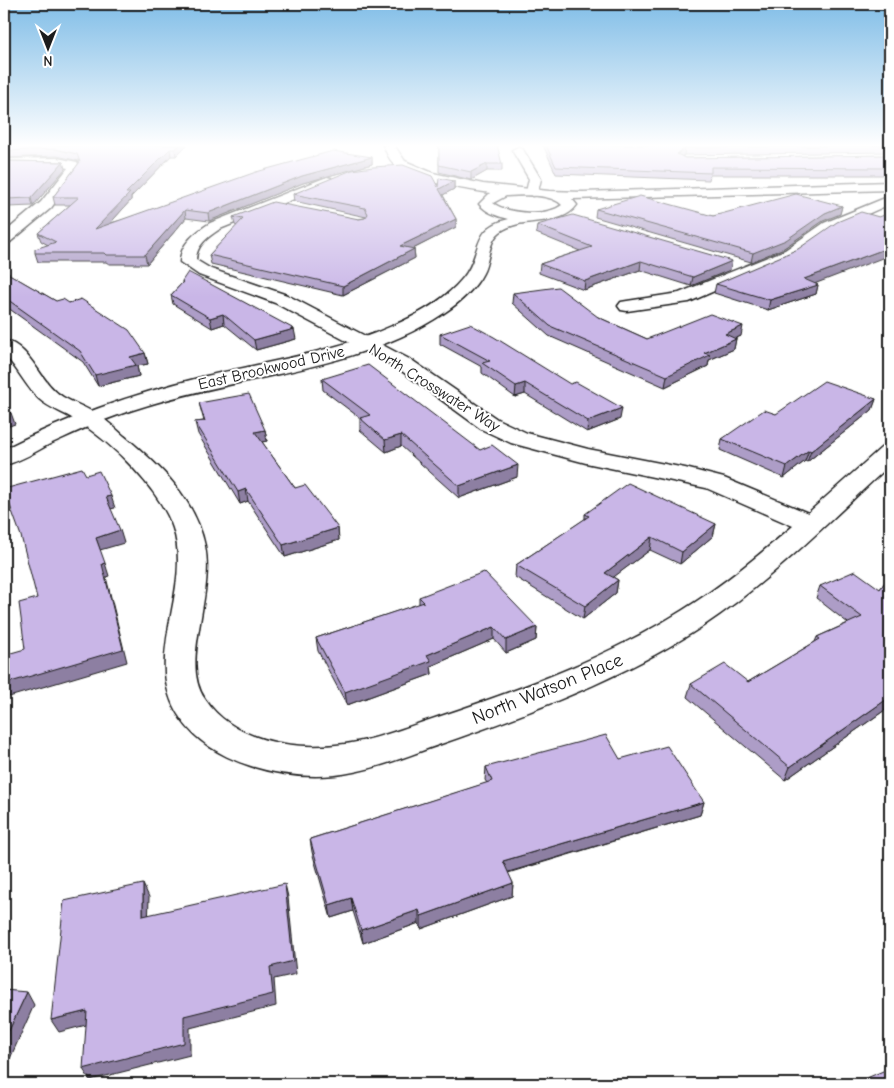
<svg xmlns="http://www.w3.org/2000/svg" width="894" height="1088" viewBox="0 0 894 1088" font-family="'Comic Neue',sans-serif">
  <rect width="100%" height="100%" fill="#fff"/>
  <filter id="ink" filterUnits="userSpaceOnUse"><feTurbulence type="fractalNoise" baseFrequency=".02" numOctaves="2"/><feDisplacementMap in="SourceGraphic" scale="10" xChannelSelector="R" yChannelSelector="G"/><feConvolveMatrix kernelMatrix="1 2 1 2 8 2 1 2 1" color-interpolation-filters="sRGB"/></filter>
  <g filter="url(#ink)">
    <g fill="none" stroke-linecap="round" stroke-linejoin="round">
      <defs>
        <path id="street" d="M518,147l4,1 19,31 -4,16 -5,1 -6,-4 3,-13 -17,-29z
          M57,158l20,4 3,6 -29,40 -42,35 -5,1v-11l37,-31 27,-34 -11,-2h-53v-7z
          M327,177l4,1 2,3 -2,3 -111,45c-11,7 -24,16 -24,31l15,9 76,26 126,66 84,58 30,14 61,16 97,19 39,10 84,35 74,-66 8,-2v20c-60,55 -118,115 -187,161 -81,53 -173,87 -265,119 -33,12 -67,26 -103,30 -52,5 -123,-11 -154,-56 -42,-60 13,-127 -8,-191 -12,-37 -62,-87 -96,-107 -12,-8 -27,-12 -38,-22 -14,-13 -21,-31 -35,-44v-15c28,7 35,42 59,57 10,6 20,9 30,15 11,6 21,15 31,24 35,29 71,62 81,110 5,25 -1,52 -5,77 -4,24 -10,55 5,76 27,41 85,51 131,46 35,-3 68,-17 102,-28 84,-28 169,-59 245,-107 39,-24 75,-54 110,-84l-87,-38 -120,-25 -75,-20 -30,-14 -82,-60 -124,-66 -76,-28 -19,-13c0,-18 16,-30 30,-39z
          M890,196v8l-56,25 -39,27 -106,46 -62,9 -6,-1 -3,-4 3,-4 6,-1 52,-8 106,-43 39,-27z"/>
        <path id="secondary" d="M383,145h11l11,16 28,12 50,11 66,7 34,1 307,-10v8l-318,9 5,6c-17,24 -55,10 -77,27 -12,9 -10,28 -17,41 -8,16 -24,30 -39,40 -85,58 -209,63 -305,95 -30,9 -59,22 -87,35 -16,8 -32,19 -48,22v-16c63,-32 129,-55 198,-72 64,-15 130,-24 190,-51 26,-11 53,-26 71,-48 20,-24 7,-50 46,-59 -12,-3 -22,-6 -30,-15l11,-11c-29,-5 -69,-9 -93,-27 -9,-6 -10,-14 -14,-21zM506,196c16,-1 45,-3 56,9 -15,12 -54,9 -69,-2z"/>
      </defs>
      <!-- street casing -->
      <use href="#street" stroke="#1c1c1c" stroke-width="3"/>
      <!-- secondary casing -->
      <use href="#secondary" stroke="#1c1c1c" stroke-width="3"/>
      <!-- street -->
      <use href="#street" fill="#fff" fill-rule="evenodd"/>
      <!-- secondary -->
      <use href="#secondary" fill="#fff" fill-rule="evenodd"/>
    </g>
    <!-- wall -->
    <path fill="#ad9dc7" stroke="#1c1c1c" d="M4,145h183l-11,11h-5l-40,41v3l-21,23 262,-66v7l-69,19 -94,38 -23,-3 -39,46h-38l-3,-2h-68l-3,-9 13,-8 -7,-4 -3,-8 32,-28h-15l-2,-8 26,-34v-2l-22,-5 -53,2z
      M439,145l63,19v7h-15l-16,9 -32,-8z
      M543,145h347v7l-206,3 -2,1 3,2 205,-3v20h-180l-1,5 -153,-6z
      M4,161l59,1 2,7 -32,37 -25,1 -4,4z
      M454,181v8l-11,6 13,24v8l-43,22h1l1,9 -72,37 -132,-31 -2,-9 28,-29 -2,-1 -2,-8 126,2 6,-1 1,-1 -72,-16 -1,-7 145,-7z
      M842,206l-2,8 -17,7 -39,27 -33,14 -156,-45 1,-8 117,7z
      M537,225l193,45 -39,16 -51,-16 -56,20 -45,-17 1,-9 40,-13 -44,-18z
      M4,271l141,82 3,11 -11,2 2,10 -41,10 -15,-24 -79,-57z
      M182,281l114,58 -40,11 -32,-26 -12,4 -39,-24 -2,-9 11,-12z
      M815,283l3,2 -2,9 -48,16 -54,-17 2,-9z
      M513,293l85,24 49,22 94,-3 -5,2 -2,11 -25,11 -1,6 -43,21 -116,-51 -37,-33z
      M440,334l180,85 -33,13 -62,-38 -10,3 -33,-24v-6l-42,-23z
      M322,379l158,71 37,27 -58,21 -58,-52 -15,6 -26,-22v-12l-37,-28z
      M876,399l-4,11 -65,52 -2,-1 -21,17 -64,-28 2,-11 54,-25z
      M199,403l66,27 2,11 -5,1 33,46 43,40 1,12 -54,17 -37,-56 -8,3 -42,-70 -3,-12 9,-1z
      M585,514l131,10 -3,12 -33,28 -30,-14 -37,27 5,3 -2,13 -33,26 -68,-42 1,-12 69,-46z
      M890,575v139l-5,-4 -100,70 -98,-83 4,-13 57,-2 67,-40 2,-5 31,-14 -32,-25 4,-12 60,3z
      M419,597l118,30 -1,13 -30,13 -12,-14 -63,27 1,8 -85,31 -29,-54 -2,-13 103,-34z
      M620,759l84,43 -4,13 -192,58 5,10 -1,13 -91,33 -2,-6 -56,20 -10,-32 -22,7 -19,-66 -2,-13 177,-56 -2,-3 1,-13z"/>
    <!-- shaded-wall -->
    <path fill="#8d7fa2" stroke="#1c1c1c" d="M180,145h7l-11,11 -1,-7z
      M685,148l-1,7 -8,6 1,-7z
      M170,149l1,7 -40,41v3l-33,37 -3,-8 31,-36z
      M372,157v7l-69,19 -94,38 -1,-8 94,-37z
      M63,162l2,7 -32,37 -2,-8z
      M487,164v7l-16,9v-8z
      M454,181v8l-15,8v-8z
      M6,199l2,8 -4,4v-10z
      M842,206l-2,8 -17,7 -39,27 -33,14 2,-9 72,-40z
      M185,210l1,8 -39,46 -2,-9z
      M456,219v8l-55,28 -1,-9z
      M890,247v8l-89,34 3,-10z
      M414,249l1,9 -72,37v-9z
      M641,261l-1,9 -56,20 1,-9z
      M732,261l-2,9 -39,16 2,-9z
      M818,285l-2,9 -48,16 2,-10z
      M223,314l1,10 -12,4 -2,-10z
      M743,326l-2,10 -19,8 3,-10z
      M294,329l2,10 -40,11 -2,-10z
      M736,339l-2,10 -25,11 -1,6 -43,21 2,-11 37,-23z
      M145,353l3,11 -11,2 2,10 -41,10 -3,-11 35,-18z
      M525,383v11l-10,3 1,-11z
      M876,399l-4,11 -65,52 4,-11z
      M622,408l-2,11 -33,13 1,-11z
      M11,413l4,11 -11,4v-13z
      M265,430l2,11 -10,2 -2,-11z
      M401,435v11l-15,6 -1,-12z
      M809,450l-4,11 -21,17 3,-12z
      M518,465l-1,12 -58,21v-12z
      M246,489l2,12 -8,3 -2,-12z
      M111,496l4,12 -5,1 -4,-12z
      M716,524l-3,12 -33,28 2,-12z
      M338,528l1,12 -54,17 -2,-12z
      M120,530l4,13 -24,7 -4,-12z
      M652,537l-2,13 -47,35 2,-12z
      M105,563l4,13 -3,1 21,85 -118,35 -5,-10v-3l98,-120z
      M618,580l-2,13 -33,26 2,-13z
      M494,627v12l-63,27 1,8 -85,31 -2,-13 82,-37z
      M537,627l-1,13 -30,13v-13z
      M890,697l-5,13 -100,70 5,-13z
      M704,802l-4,13 -198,59 1,-13z
      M513,883l-1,13 -91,33v-13z
      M143,884l6,13 -1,32 -5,-13z
      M285,884l3,13 8,77 -22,5 2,27 -86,22v27l-100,25 -7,-11 101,-53 86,-49z
      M351,898l2,13 -22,7 -2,-13z
      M419,910v13l-56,20 -2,-13z
      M27,992l7,13 -30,67v-31z
      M87,1011l7,12 -35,9 -8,-12z"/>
    <!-- building -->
    <path fill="#c9b6e7" stroke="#1c1c1c" d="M4,145h176l-5,4h-5l-44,44h4l-35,36 161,-57 77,-21 39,6 -70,19 -94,37 -23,-3 -40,45h-39l-2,-2h-69v-4l21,-7 -18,-9 41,-36h-26l27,-35 -3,-8 -22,-5 -51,2z
      M439,145h58l5,19h-15l-16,8 -32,-7z
      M546,145h344l-205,3 -8,6 8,4 205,-3v13l-179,-1v6l-155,-6z
      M4,161l59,1 -32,36 -25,1 -2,2z
      M403,165l29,11 6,11 1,-9 15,3 -15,8 17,30 -56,27 14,3 -71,37 -134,-31 34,-36 -10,-2 40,-15 86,17 6,-1 3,-4 -3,-6 -72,-14 59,-24 21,-3z
      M796,194l46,12 -17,7 -39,27 -33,13 -157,-44 44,-13 73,20z
      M861,212l18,5 11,-4v34l-86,32 14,6 -48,15 -54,-16 82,-35 39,-27z
      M573,215l159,46 -39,16 -52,-16 -56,20 -45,-17 52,-17 -55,-22z
      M4,271l52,30 7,-2 6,4 12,-4 48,31 16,23 -15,4 6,8 -41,10 -15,-24 -76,-54z
      M188,272l106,57 -40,11 -31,-26 -13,4 -39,-23 12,-13 -1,-1z
      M558,287l40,30 49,22 63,-25 33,12 -18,8 11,5 -32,14 6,2 -43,21 -117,-50 -37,-33z
      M470,324l24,13 76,47 6,-2 46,26 -34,13 -63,-38 -9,3 -34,-23 8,-2 -50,-27z
      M368,365l112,85 12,-5 26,20 -59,21 -58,-51 -16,5 -25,-22 10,-3 -48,-36z
      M824,381l52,18 -65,52 -2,-1 -22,16 -65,-27 42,-29 12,4z
      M249,394l16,36 -10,2 40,56 10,-3 33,43 -55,17 -37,-56 -8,3 -43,-70 10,-1 -6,-18z
      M4,407l7,6 -7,2z
      M82,468l4,7 13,-4 12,25 -5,1 14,33 -24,8 9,25 -3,1 21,85 -119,35v-29l21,-6 -6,-46 18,-5 -16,-62 -17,-47z
      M628,483l88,41 -34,28 -30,-15 -47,36 13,7 -33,26 -69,-41 73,-49 -4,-2z
      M855,571l25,18 10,-14v122l-100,70 -99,-83 34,-20 23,18 72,-43 -3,-2 45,-20 -42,-31z
      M484,572l53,55 -31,13 -12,-13 -67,28 4,6 -86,31 -29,-54 108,-36 -5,-5z
      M606,735l14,24 47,-13 37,56 -201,59 10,22 -92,33 -2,-6 -58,20 -10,-32 -22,7 -19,-66 182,-58 -6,-14z
      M143,884v32l142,-32 8,77 -23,6 3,27 -89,22v27l-101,26 4,-58 -36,9 13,-119z
      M4,990l23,2 -23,49z
      M890,1068v16h-37z"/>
  </g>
  <!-- sky -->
  <linearGradient id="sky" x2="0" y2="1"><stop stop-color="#80bde7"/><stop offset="0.49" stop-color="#fff"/><stop offset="1" stop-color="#fff" stop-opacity="0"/></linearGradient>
  <rect width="894" height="297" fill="url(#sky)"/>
  <g text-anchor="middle" stroke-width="4" stroke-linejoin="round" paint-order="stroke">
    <!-- far-street labels -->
    <g font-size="16" fill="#1c1c1c" stroke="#fff">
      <text transform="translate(271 367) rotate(-13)" y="6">East Brookwood Drive</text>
      <text transform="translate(435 387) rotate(32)" y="6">North Crosswater Way</text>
    </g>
    <!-- street labels -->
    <g font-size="19" fill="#1c1c1c" stroke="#fff">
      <text transform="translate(547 688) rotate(-22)" y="7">North Watson Place</text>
    </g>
  </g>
  <!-- margin -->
  <rect width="894" height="1088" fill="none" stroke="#fff" stroke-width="20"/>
  <rect x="10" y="10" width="874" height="1068" fill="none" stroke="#1c1c1c" stroke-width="2" filter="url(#ink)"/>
  <!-- north arrow -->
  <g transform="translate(48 48) rotate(180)" stroke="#ffffff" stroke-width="4" paint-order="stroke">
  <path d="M0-4L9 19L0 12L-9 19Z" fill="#1c1c1c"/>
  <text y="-8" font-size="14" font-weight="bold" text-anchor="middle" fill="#1c1c1c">N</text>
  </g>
</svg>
